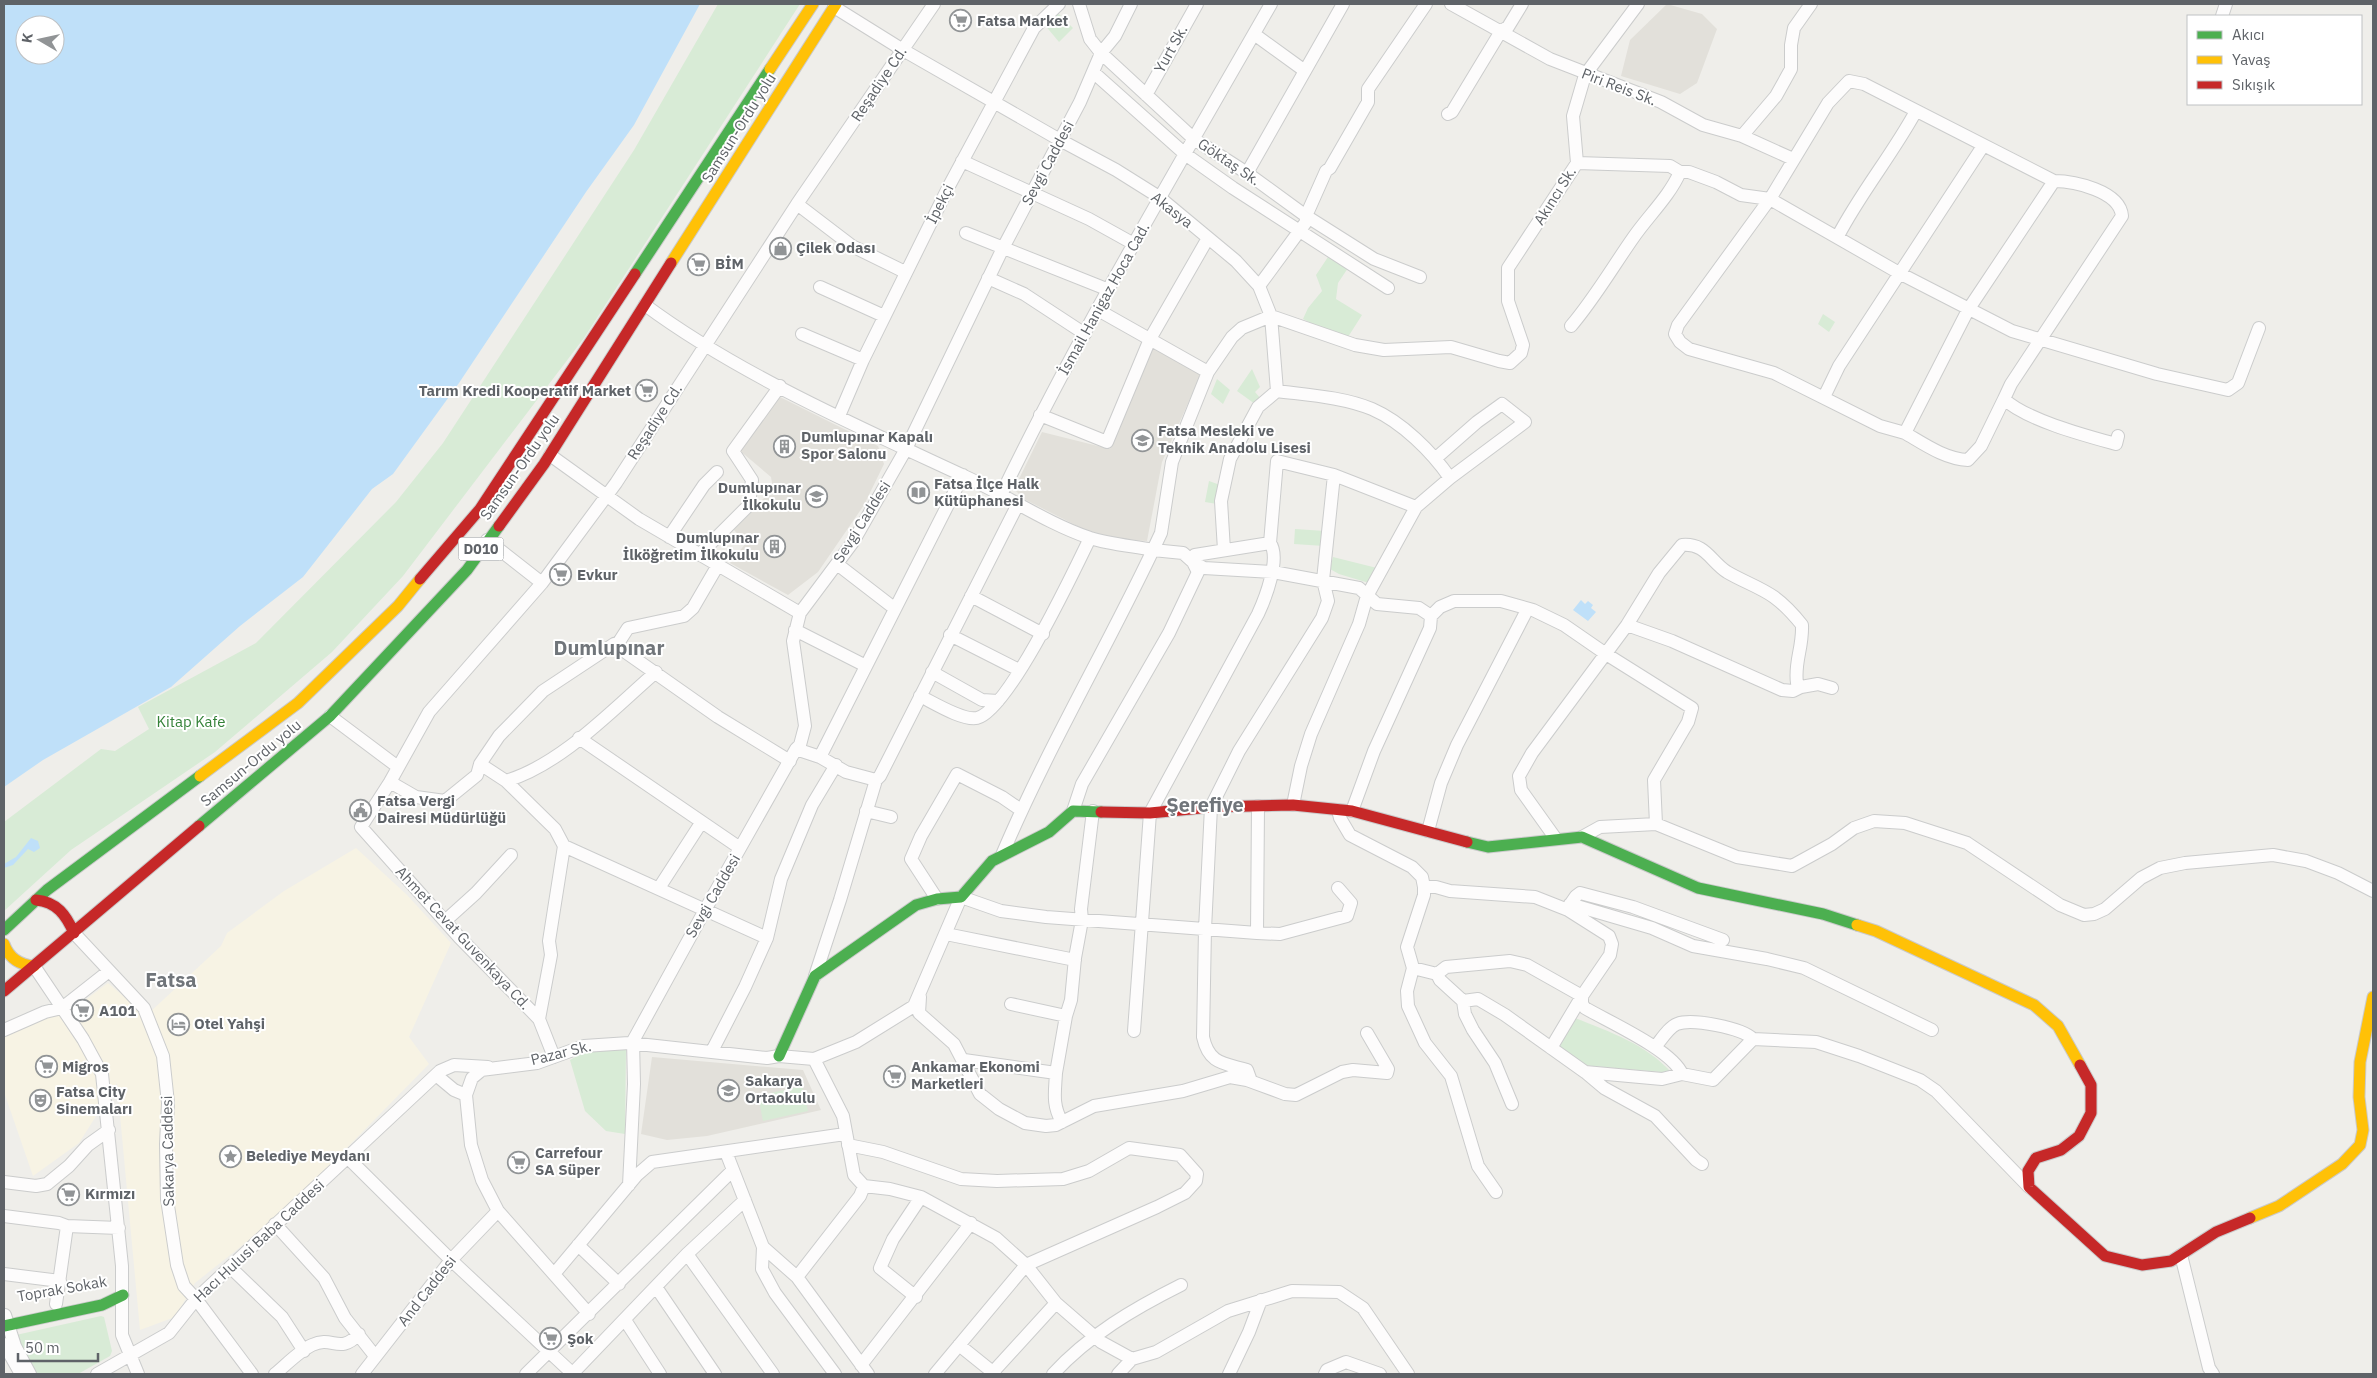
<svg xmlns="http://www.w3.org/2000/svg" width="2377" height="1378" viewBox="0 0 2377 1378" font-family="'IBM Plex Sans',sans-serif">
  <rect width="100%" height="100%" fill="#efeeea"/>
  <!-- commercial -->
  <path fill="#f7f3e4" d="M356,848l51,47 44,48 -42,94 20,27 -146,149 -88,70 -20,34 -35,13 -23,-247 -38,60 -46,33 -29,-84v-57l73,-29 31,-23 28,24 12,7 73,-68 6,-13 57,-42z"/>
  <!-- education -->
  <path fill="#e2e0da" d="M1667,4l35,10 15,15 -20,54 -17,11 -59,-18 9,-36z
    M1152,344l49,30 -39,88 -15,79 -20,-1 -38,-8 -65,-33 -12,-12 4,-2 26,-53 68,17z
    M778,396l100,50 6,18 -20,41 -46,67 -30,23 -58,-32 16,-20 -13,-14 40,-40 -2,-12 -32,-27z
    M652,1057l151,13 18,40 -114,26 -40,4 -26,-6z"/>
  <!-- green -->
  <path fill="#d8ebd6" d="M718,4h82l-216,334 -181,238 -71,76 -117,100 -144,98 -67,61v-89l97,-73 14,2 34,-22 -11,-22 118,-64 140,-141 47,-59 191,-293z
    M1059,14l14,14 -14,14 -15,-18 10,-9z
    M1328,257l20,11 -10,15 -2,16 26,16 -14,22 -26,-8 -19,-10 5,-11 14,-17 -6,-16z
    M1823,314l12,8 -6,10 -11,-8z
    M1252,369l8,18 -5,5 6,7 -6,5 -18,-13z
    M1217,379l13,11 -7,14 -12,-10z
    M1209,481l11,4 -3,19 -12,-2z
    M1295,529l30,2 -1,15 -30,-2z
    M1333,557l44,11 -8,15 -30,-9 -9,-5z
    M1575,1018c35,14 71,26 97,55l-90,-8 -25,-19z
    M626,1048l-1,86 -19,-3 -21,-20 -15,-51 14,-8z
    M802,1086l6,25 -45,10 -5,-25z
    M101,1316l3,1 8,34 -2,5 -32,18h-41l-21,-39z"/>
  <!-- water -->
  <path fill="#bfe0f9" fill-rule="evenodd" d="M4,4h696l-66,121 -48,67 -127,191 -66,91 -21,15 -69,88 -63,49 -69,61 -128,73 -39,27zM25,25h30v30h-30z
    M1581,600l4,4 3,-3 5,4 -2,3 5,4 -8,9 -15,-11z
    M31,838l7,3 2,7 -6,4 -6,-3 -15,16 -9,3v-4l12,-7z"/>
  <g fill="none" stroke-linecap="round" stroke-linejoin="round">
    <defs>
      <path id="street" d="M1079,4l11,35 11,14 93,86 53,34 59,43 68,43 46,18
        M1451,4l99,55 111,43 42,23 39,11 51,23
        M834,7l69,43 157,90 56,30 43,27 77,64 23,25 12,30 84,29 29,5 67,-3 48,14 11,2 11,-10 2,-8 -15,-44v-33l69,-105 -4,-47 12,-41 53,-71
        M2222,16l4,-12
        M1254,34l51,37
        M1093,72l92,82 48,34 155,100
        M1146,95l51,-91
        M1448,114l4,-2 49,-81 7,-4 14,-23
        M1742,136l34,-40 15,-27v-24l3,-17 17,-24
        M962,161l127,58 45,25
        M1577,163l93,3 10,6h9l27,10 25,13 29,4 131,75 111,57 145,43 71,16 10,-7 21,-55
        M1247,173l96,-169
        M2054,181c20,0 66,10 68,35l-111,168 -7,15c22,21 83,37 112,45l2,-8
        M1769,200l-91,125 -3,9 5,8 9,7 85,24 106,53 25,7 63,-123 86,-129 -190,-97 -15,-3 -21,22 -58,96
        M797,204l55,42 53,26
        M966,233l143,57
        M1838,236c23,-44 54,-81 78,-125
        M988,278l36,16 61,40
        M1259,286l47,-64v-6l20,-45 4,-3 38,-66v-13l58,-85
        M820,287l64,29
        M645,305c93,69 214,122 319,171 42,19 82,47 126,62 19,6 42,8 63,12 -49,103 -107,201 -151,305
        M1098,310l110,62
        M1571,326c23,-27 41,-58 62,-88 15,-22 36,-41 47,-66
        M802,334l61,26
        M1277,391l-6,-75 -29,12 -10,9 -24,35 -36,90 -11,71 -8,17 30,3 10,9 11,6 69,4 86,16 18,16 42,4 12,8
        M1824,397l15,-31 144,-220
        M1040,415l67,27 43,-103 58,-101
        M839,416l24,-56 86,-174 85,-158 25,-24
        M1905,433c19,11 40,26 63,27l13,-14 23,-47
        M550,455l89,64 161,94
        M1002,493c81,-167 177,-328 269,-489
        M669,537l35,-52 13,-13
        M487,540l55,43
        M1224,550l-3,-49 9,-42 28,-52 19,-16c31,4 66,6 95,18 30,13 60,43 78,69
        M699,555l50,-50 3,-25 -19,-29 47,-65
        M837,564l57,44
        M971,596l72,38
        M1627,625l45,16 110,49 11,1 8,-4
        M795,630l71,36
        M950,635l69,35
        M617,645l11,-17 56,-12 9,-8 25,-43
        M932,672l50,28 16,1
        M920,696c14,7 43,25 57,22 31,-7 97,-147 113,-180
        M330,716l68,51
        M579,738l161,110
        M796,749l24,8 26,15 30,8
        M820,757l143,-282
        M480,764l26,17 49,48 9,17 -15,95 2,14 -12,64
        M506,781c56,-17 106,-71 150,-109
        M390,782l26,15 29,4 32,-26 3,-11 19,-28 44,-45 71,-47 104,73 72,44
        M1293,805l8,-39 10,-32 48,-110 8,-28 49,-89 34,-29 75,-56 -23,-18 -25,18 -41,36
        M1338,810l2,8 10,17 62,32 10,10 2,10
        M866,811l25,6
        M1073,811l9,-27 87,-151 29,-61 -5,-10 2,-7 75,-12
        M1352,811l22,-60 56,-123 1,-12 9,-9 14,-6h47l32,9 31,15 42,29 86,54 -4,14 -34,58 2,44
        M1428,831l13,-48 16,-38 70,-135
        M1582,837l18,-10 56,-3 81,33 55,9 40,-22 22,-16 20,-7 31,2 62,20 93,62 24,10 10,-1 11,-5 36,-31 19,-10 25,-5 88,-8 33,6 32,12 35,18
        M1556,839l-35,-49 -2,-14 13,-23 95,-128 32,-52 23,-28c24,-2 28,16 45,27 15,9 33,15 47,25 11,8 20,18 28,28 1,23 -8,37 -5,58l4,4 17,-3 14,4
        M564,846l203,92
        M659,888l42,-65
        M937,899l-26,-40 10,-23 36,-62 45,23 19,13
        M1570,904l82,24 41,18 74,13 37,9 128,62
        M1567,909l9,-13 4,-3 53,14 90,33
        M445,921l31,-28 35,-38
        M74,933l70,75 19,48 5,47 -2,41 1,55 10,66 7,21 12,13 56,75
        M1257,933l1,-127
        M946,934l129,26
        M34,966l49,73 19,35 20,192v69l16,39
        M1413,968l24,6 9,-7 64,-6 17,4 55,31
        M1437,974l3,6 23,21 2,13 8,16 22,33 17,41
        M815,976l25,-76 36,-120 4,-4 138,-272
        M1582,996v8l3,4c24,14 87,42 97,66
        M920,997l-1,16 35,31 26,50 19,15 26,14 21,3 10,-1 38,-19 89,-15 47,-14 17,3 38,14 11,1 46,-23 11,-2 34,3 1,-4 -21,-36
        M1463,1001l15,-2 27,16 80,57 77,7 20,-5 31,6 40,-41
        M1011,1004l55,12
        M4,1030l41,-18 17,-4 47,-37
        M1134,1031l16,-218 108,-199c7,-15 23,-56 12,-71l7,-82 57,14 82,32
        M1655,1047c6,-7 14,-20 22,-23 15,-6 65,4 76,15l63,3 43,14 61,24 16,11 93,96
        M712,1051l33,-64 22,-49 14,-59 31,-74 24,-40
        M554,1057l-15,-38 -80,-82 -98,-110 29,-45 39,-70 113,-129 74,-100 181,-279 137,-200
        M814,1059l42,-17 58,-36 47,-109 40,14 45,6 211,16 23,1 67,-18 4,-13 -13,-15
        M964,1060l92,13 10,-57 5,-16 4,-42 7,-38 -1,-11 12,-98
        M484,1068l-12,10 -6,17 5,50 11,35 16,31 91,103
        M481,1070l56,-7 47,-17 45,-3 138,15 12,-2 35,3 29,57 11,59 10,11 26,3 31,8 75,41 30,27 30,38 45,39 31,17 24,-7 72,-41 64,-20 47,1 24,16 45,66
        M1585,1072l19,16 51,28 41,44 6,4
        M1056,1073c-1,19 -4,32 6,49
        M436,1075l18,15 12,5
        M1251,1081l-4,-11c-24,-7 -38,-6 -44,-33l2,-108 6,-122 28,-56 83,-133 6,-17 -5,-21 11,-105
        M848,1145l35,7 78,27 36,2 66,-2 26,-8 40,-23 51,7 17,19 -1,7 -11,12 -28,14 -131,58 -91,109
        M726,1152l37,95 -1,22 13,24 60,81
        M348,1158l103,102 122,114
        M4,1182l32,4 11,-2 22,-18 19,-21 21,-15
        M629,1185l5,-101 -1,-43 72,-131 91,-161 4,-4 5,-19 -12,-85 7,-28 53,-71 53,-93 97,-201 77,-146 21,-49 14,-17 16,-32
        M1496,1192l-18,-26 -27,-90 -26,-33 -17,-37 -1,-15 6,-23 -6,-21 17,-52v-8h12l14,4 85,6 33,13 41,26 3,8 -2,11 -28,41 -31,52
        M4,1216l55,7 8,3 52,2
        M275,1224l49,54 21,40 30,38
        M578,1245l41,39
        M763,1247l34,30 71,97
        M687,1254l86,120
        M2181,1255l28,113 4,6
        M230,1267l52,50 22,34
        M4,1274l56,7
        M554,1274l83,-99 15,-13 193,-28
        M797,1277l63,-81 4,-10
        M656,1287l59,87
        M916,1297l-36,-29 13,-29 28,-42
        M56,1304l11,-78
        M5,1315l10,31 15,28
        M625,1320l35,54
        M4,1344l17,30
        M959,1345l36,29
        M861,1365l110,-142
        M993,1372l63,-69
        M97,1374l72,-41 27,-34 244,-228 14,-6 34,2
        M275,1374c11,-9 24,-23 37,-29 21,-10 27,10 47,-11
        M362,1374l89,-114 47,-49
        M526,1374l207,-204
        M572,1374l115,-120 58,-54
        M1053,1374c36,-39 80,-65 128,-89
        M1118,1374l14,-15
        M1229,1374l20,-42 12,-32
        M1325,1374l2,-4 19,-8 34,12"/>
      <path id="fast" d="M635,274l135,-205
        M199,826l131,-110 137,-146 32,-44
        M1467,842l21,5 94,-10 116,51 125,26 34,11
        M4,930l43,-40 153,-114
        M779,1056l36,-80 101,-71 21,-6 24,-2 31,-36 57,-29 24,-21 28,1
        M4,1326l98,-21 21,-10"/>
      <path id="slow" d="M770,69l43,-65
        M671,263l165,-259
        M200,776l98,-73 100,-97 22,-27
        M1857,925l19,6 158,74 24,21 22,39
        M4,944c5,14 16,21 30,22
        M2250,1218l29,-12 63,-42 18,-19 3,-15 -4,-33 1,-35 13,-65"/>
      <path id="jam" d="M499,526l45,-62 127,-201
        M420,579l60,-70 155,-235
        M1101,812l49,1 61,-6 82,-2 59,6 115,31
        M36,900c21,2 30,15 38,33
        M4,991l195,-165
        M2080,1065l11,20v28l-12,23 -18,14 -25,8 -8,13 1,16 76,69 37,9 29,-4 45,-29 34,-14"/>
    </defs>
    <!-- street casing -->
    <use href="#street" stroke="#cbcccc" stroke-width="14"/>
    <!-- fast casing -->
    <use href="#fast" stroke="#cacacb" stroke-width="13"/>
    <!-- slow casing -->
    <use href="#slow" stroke="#cacacb" stroke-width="13"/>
    <!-- jam casing -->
    <use href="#jam" stroke="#cacacb" stroke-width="13"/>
    <!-- street -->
    <use href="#street" stroke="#fdfcfc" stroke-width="12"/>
    <!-- fast -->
    <use href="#fast" stroke="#4caf50" stroke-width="11"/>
    <!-- slow -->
    <use href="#slow" stroke="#ffc107" stroke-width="11"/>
    <!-- jam -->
    <use href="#jam" stroke="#c62828" stroke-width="11"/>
  </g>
  <!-- icons -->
  <defs>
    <symbol id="supermarket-ring" viewBox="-11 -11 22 22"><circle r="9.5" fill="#fff" stroke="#919496" stroke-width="1.5"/><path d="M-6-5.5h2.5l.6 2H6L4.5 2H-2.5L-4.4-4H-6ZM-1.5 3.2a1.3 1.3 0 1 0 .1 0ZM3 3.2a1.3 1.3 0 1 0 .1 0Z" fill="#919496"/></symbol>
    <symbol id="shop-ring" viewBox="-11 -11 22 22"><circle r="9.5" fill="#fff" stroke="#919496" stroke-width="1.5"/><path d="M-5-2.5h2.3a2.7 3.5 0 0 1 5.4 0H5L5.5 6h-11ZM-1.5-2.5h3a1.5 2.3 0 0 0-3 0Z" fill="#919496"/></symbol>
    <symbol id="school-ring" viewBox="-11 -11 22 22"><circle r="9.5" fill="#fff" stroke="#919496" stroke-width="1.5"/><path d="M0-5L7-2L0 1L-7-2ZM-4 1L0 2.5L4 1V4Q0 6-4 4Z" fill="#919496"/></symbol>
    <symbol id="building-ring" viewBox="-11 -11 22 22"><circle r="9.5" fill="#fff" stroke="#919496" stroke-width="1.5"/><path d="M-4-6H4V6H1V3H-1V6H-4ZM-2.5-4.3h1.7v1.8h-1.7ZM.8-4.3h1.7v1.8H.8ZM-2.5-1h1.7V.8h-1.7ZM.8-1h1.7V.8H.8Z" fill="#919496"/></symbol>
    <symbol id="library-ring" viewBox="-11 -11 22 22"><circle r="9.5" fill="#fff" stroke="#919496" stroke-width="1.5"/><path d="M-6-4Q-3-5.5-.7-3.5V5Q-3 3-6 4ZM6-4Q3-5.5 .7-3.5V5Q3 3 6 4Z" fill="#919496"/></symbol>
    <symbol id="civic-ring" viewBox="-11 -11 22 22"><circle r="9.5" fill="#fff" stroke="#919496" stroke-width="1.5"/><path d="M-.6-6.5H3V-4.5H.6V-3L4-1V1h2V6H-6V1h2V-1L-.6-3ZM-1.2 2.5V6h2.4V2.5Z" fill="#919496"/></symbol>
    <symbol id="hotel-ring" viewBox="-11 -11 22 22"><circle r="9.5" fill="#fff" stroke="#919496" stroke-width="1.5"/><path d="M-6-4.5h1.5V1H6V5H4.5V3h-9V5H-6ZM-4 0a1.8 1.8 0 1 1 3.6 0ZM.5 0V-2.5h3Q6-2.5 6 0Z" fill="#919496"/></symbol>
    <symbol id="theatre-ring" viewBox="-11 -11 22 22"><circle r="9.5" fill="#fff" stroke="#919496" stroke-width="1.5"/><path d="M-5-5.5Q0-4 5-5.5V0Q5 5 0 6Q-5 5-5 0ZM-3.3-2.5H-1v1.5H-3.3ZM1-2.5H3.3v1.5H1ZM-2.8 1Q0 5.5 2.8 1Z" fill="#919496"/></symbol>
    <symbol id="sight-ring" viewBox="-11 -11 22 22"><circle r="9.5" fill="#fff" stroke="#919496" stroke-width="1.5"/><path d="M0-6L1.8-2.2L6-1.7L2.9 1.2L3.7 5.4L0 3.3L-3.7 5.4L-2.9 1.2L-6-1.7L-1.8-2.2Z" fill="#919496"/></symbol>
  </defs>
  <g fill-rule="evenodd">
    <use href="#supermarket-ring" x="948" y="8" width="25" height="25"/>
    <use href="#shop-ring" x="768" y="236" width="25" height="25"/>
    <use href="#supermarket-ring" x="686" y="252" width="25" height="25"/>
    <use href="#supermarket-ring" x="634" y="378" width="25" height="25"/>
    <use href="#school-ring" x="1130" y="428" width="25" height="25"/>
    <use href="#building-ring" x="772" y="434" width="25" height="25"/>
    <use href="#library-ring" x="906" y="480" width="25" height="25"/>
    <use href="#school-ring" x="804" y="484" width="25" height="25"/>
    <use href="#building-ring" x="762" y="534" width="25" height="25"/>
    <use href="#supermarket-ring" x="548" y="562" width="25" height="25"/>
    <use href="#civic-ring" x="348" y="798" width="25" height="25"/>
    <use href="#supermarket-ring" x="70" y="998" width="25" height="25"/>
    <use href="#hotel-ring" x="166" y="1012" width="25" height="25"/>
    <use href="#supermarket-ring" x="34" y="1054" width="25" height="25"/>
    <use href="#supermarket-ring" x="882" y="1064" width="25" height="25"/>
    <use href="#school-ring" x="716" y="1078" width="25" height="25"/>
    <use href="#theatre-ring" x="28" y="1088" width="25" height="25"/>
    <use href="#sight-ring" x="218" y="1144" width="25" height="25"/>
    <use href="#supermarket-ring" x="506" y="1150" width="25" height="25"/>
    <use href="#supermarket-ring" x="56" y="1182" width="25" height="25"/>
    <use href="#supermarket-ring" x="538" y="1326" width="25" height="25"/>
  </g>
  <g text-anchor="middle" stroke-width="4" stroke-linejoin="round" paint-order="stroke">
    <!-- shield labels -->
    <rect fill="#fff" stroke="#8f9295" stroke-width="1" x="458.5" y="537.5" width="45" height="23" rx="4"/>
    <g font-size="14" font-weight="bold" fill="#5f6368">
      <text x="481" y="554">D010</text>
    </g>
    <!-- poi labels -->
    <g font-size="15" font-weight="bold" fill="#5f6368" stroke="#fff" text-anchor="start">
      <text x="977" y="26">Fatsa Market</text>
      <text x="796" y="253">Çilek Odası</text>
      <text x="715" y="269">BİM</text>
      <text x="631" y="396" text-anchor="end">Tarım Kredi Kooperatif Market</text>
      <text x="1158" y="436">Fatsa Mesleki ve<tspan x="1158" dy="17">Teknik Anadolu Lisesi</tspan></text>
      <text x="801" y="442">Dumlupınar Kapalı<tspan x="801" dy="17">Spor Salonu</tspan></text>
      <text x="934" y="489">Fatsa İlçe Halk<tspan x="934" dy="17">Kütüphanesi</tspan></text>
      <text x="801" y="493" text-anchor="end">Dumlupınar<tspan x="801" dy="17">İlkokulu</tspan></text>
      <text x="759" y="543" text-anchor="end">Dumlupınar<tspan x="759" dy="17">İlköğretim İlkokulu</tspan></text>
      <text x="577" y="580">Evkur</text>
      <text x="377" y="806">Fatsa Vergi<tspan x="377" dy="17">Dairesi Müdürlüğü</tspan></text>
      <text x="99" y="1016">A101</text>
      <text x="194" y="1029">Otel Yahşi</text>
      <text x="62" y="1072">Migros</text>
      <text x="911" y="1072">Ankamar Ekonomi<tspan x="911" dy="17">Marketleri</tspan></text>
      <text x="745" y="1086">Sakarya<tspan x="745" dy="17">Ortaokulu</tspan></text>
      <text x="56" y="1097">Fatsa City<tspan x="56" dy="17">Sinemaları</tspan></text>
      <text x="535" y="1158">Carrefour<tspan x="535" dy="17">SA Süper</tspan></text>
      <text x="246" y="1161">Belediye Meydanı</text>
      <text x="85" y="1199">Kırmızı</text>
      <text x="567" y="1344">Şok</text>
    </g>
    <!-- street labels -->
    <g font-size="15" fill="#5f6368" stroke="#fff">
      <text transform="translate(1171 49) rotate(-61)" y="5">Yurt Sk.</text>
      <text transform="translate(879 84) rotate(-56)" y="5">Reşadiye Cd.</text>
      <text transform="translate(1619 87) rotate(21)" y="5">Piri Reis Sk.</text>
      <text transform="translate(739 128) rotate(-58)" y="5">Samsun-Ordu yolu</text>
      <text transform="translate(1229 162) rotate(34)" y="5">Göktaş Sk.</text>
      <text transform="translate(1048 163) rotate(-62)" y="5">Sevgi Caddesi</text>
      <text transform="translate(1555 196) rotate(-58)" y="5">Akıncı Sk.</text>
      <text transform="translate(940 204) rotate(-63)" y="5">İpekçi</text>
      <text transform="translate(1172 210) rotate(38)" y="5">Akasya</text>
      <text transform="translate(1104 299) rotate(-61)" y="5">İsmail Hanigaz Hoca Cad.</text>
      <text transform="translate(655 422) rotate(-57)" y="5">Reşadiye Cd.</text>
      <text transform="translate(520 467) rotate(-55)" y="5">Samsun-Ordu yolu</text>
      <text transform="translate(862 522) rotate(-58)" y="5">Sevgi Caddesi</text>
      <text transform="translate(251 763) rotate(-40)" y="5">Samsun-Ordu yolu</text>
      <text transform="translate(713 896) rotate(-60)" y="5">Sevgi Caddesi</text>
      <text transform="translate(463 938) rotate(47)" y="5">Ahmet Cevat Guvenkaya Cd.</text>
      <text transform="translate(561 1053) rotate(-14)" y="5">Pazar Sk.</text>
      <text transform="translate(168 1151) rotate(-91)" y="5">Sakarya Caddesi</text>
      <text transform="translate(259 1241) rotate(-43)" y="5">Hacı Hulusi Baba Caddesi</text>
      <text transform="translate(62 1289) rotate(-10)" y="5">Toprak Sokak</text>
      <text transform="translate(427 1291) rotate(-52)" y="5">And Caddesi</text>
    </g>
    <!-- park labels -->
    <g font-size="15" fill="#348238" stroke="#fff">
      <text x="191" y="727">Kitap Kafe</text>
    </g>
    <!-- district labels -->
    <g font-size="20" font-weight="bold" fill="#70757a" stroke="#fff">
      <text x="609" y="655">Dumlupınar</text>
      <text x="1205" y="812">Şerefiye</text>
      <text x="171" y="987">Fatsa</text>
    </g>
  </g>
  <!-- border -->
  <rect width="2377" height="1378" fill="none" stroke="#5f6368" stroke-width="10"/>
  <!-- legend -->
  <rect x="2187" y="15" width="175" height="90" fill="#ffffff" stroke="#bfc1c3"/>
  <rect x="2197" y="31" width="25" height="8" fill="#4caf50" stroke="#bfc1c3"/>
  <text x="2232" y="40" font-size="15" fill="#5f6368">Akıcı</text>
  <rect x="2197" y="56" width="25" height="8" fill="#ffc107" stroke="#bfc1c3"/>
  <text x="2232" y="65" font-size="15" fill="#5f6368">Yavaş</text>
  <rect x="2197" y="81" width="25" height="8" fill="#c62828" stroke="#bfc1c3"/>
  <text x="2232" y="90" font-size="15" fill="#5f6368">Sıkışık</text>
  <!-- north arrow -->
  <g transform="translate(40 40) rotate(279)"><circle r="24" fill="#ffffff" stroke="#bfc1c3"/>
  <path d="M0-4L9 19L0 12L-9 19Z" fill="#919496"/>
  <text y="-8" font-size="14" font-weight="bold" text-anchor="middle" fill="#5f6368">K</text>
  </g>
  <!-- scale -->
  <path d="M18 1353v8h80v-8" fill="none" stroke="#5f6368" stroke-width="2.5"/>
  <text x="25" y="1353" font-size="15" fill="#5f6368" stroke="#ffffff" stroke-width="4" paint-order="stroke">50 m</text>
</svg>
